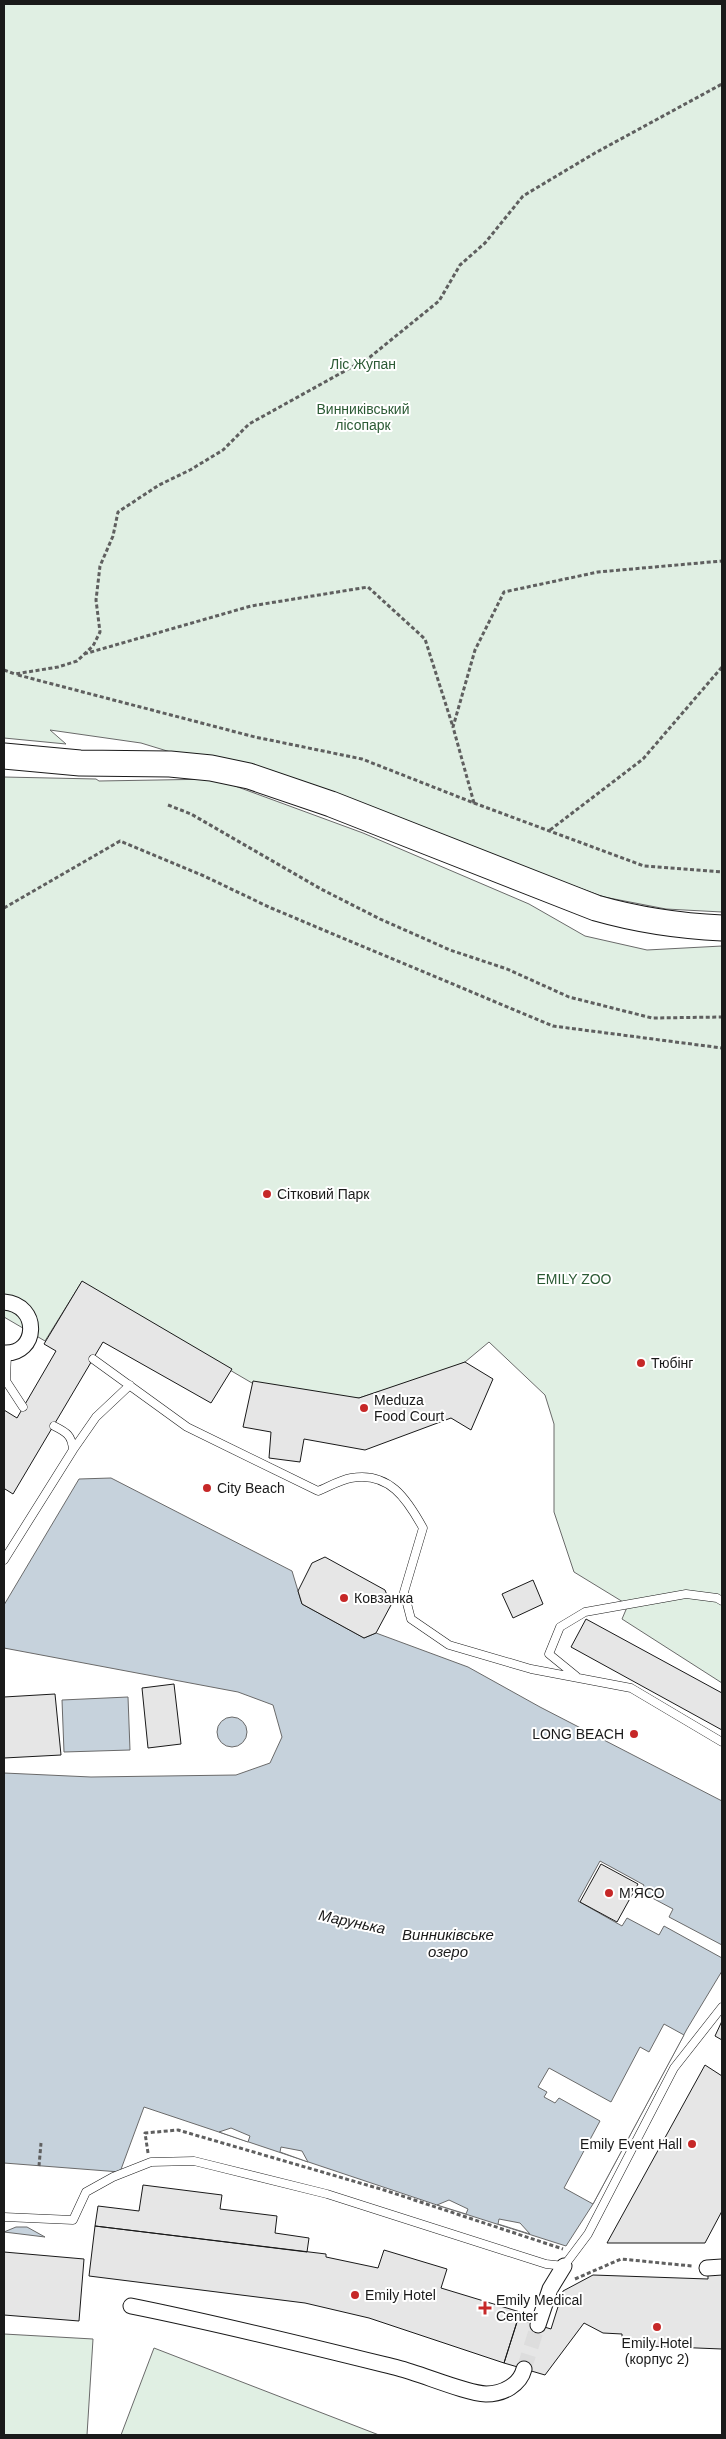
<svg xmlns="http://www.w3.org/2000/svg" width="726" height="2439" viewBox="0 0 726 2439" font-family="Arial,sans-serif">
  <rect width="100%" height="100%" fill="#fff"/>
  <!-- green -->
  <path fill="#e0efe3" stroke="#6a6a6a" d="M4,4h718v908l-56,-3 -62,-12 -217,-79 -246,-75 -91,-13 16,14 -62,-6z
    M4,777l92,2 3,2 117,-2 147,54 166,71 56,32 62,14 75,-4v737l-100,-64 6,-14 -54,-33 -20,-60v-88l-9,-29 -56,-53 -24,20 -16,7 -90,29h-22l-85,-15 -171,-100 -36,58 -41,-24z
    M4,2334l89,5 -6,96h-83z
    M154,2348l225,87h-258z"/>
  <!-- water -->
  <path fill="#c6d2dc" stroke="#6a6a6a" d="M111,1478l181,93 10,33 62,34 12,-5 92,34 72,40 182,94v170l-35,58 -94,175 -27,42 -129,-41 -293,-98 -24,65 -116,-9v-390l87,4 145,-2 34,-12 12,-26 -9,-32 -35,-13 -234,-44v-43l75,-126z
    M128,1697l2,53 -66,2 -2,-52z
    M217 1732a15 15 0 1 1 30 0a15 15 0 1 1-30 0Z
    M16,2227h11l18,10 -41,-5z"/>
  <!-- pier -->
  <path fill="#fff" stroke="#6a6a6a" d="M600,1861l44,24 -3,7 32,17 -4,8 53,28v13l-58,-32 -5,9 -32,-17 -5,8 -44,-25z
    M664,2024l20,11 -91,169 -29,-16 36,-67 -41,-23 -4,5 -11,-6 3,-5 -9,-5 11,-19 62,34 29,-55 9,5z
    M231,2128l19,8 -2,6 -29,-10z
    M281,2147l21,4 6,11 -28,-10z
    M449,2200l19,9 -2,5 -29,-9z
    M499,2219l21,4 10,11 -32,-10z"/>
  <!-- building -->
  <path fill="#e6e6e6" stroke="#1a1a1a" d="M82,1281l150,88 -21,34 -108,-61 -90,152 -8,-5 -1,2v-81l13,8 39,-67 -12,-7z
    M465,1362l28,17 -22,51 -20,-12 -86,32 -61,-11 -4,23 -31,-4 2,-26 -28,-5 10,-46 106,17z
    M325,1557l60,33 6,15 -15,28 -12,5 -62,-34 -4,-13 14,-28z
    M533,1580l10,24 -30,14 -11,-24z
    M586,1619l136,74v37l-151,-83z
    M174,1684l7,60 -33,4 -6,-60z
    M55,1694l6,61 -57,3v-61z
    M601,1864l37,20 -21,38 -37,-20z
    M722,2021v19l-7,-4z
    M705,2065l17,11v135l-17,32h-98z
    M143,2185l79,10 -2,14 57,7 -2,17 34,5 -2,14 -212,-26 3,-20 41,5z
    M95,2226l231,28v3l52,11 6,-18 63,19 -6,19 79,24 -16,51 -135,-45 -64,-15 -216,-27z
    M4,2252l80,7 -5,62 -75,-6z
    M708,2274h14v75l-100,-4v-11l-19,-1 -19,-10 -39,52 -41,-12 14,-44 33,10 12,-38 30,-16 115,4z"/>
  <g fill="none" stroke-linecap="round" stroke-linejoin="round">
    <!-- minor-tunnel -->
    <path stroke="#ddd" stroke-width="15" stroke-dasharray="15 8" stroke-linecap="butt" d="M524,2369l14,-44"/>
    <defs>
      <path id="service" d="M7,1353l-1,28 17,26
        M93,1359l94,68 131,64c10,-4 22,-11 33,-13 38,-7 56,21 72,50l-19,64 7,27 38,26 82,24 100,19 91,54
        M73,1450l23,-33 34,-32
        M4,1560l69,-110c-1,-15 -7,-18 -19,-24
        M576,1676l-27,-22 11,-27 25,-15 101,-18 31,4 5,3
        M4,2217l69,3 13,-28 27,-15 38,-15 43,-1 133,33 219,70 18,2 24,-32 86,-166 48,-61"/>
      <path id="minor" d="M4,1302c37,3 34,53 0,51
        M707,2268l15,-1
        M131,2306c90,18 178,40 267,62 24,6 67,25 88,26 17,0 34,-9 38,-25
        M538,2325l12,-36 14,-23"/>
      <path id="primary" d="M4,756l76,7 90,1 41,4 38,8 82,28 265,104c42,12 82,18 126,20"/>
    </defs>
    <!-- service casing -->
    <use href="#service" stroke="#1a1a1a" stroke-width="9"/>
    <!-- minor casing -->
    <use href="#minor" stroke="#1a1a1a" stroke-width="17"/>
    <!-- primary casing -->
    <use href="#primary" stroke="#1a1a1a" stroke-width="27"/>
    <!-- path -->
    <path stroke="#5f5f5f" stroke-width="3" stroke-dasharray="4 2.5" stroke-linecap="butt" d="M84,654l167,-48 117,-19 57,52 28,88
      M4,670l11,4 43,-7 19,-6 16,-15 7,-14 -4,-32 4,-34 13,-30 5,-24 41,-27 31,-15 33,-20 26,-26 121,-67 69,-56 21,-36 25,-22 38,-47 72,-43 127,-69
      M18,675l237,62 107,22 112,44 170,63 78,6
      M474,803l-21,-76 22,-77 29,-58 94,-20 124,-11
      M168,805l23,9 130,75 59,30 70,31 57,19 62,28 83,21 70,-1
      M550,830l93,-71 79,-92
      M4,908l116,-67 84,35 67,32 282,118 169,22
      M148,2153l-3,-20 33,-3 206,60 179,59
      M39,2166l2,-23
      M575,2279l46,-20 71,7"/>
    <!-- service -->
    <use href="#service" stroke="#fff" stroke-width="8"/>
    <!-- minor -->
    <use href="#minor" stroke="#fff" stroke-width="15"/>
    <!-- primary -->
    <use href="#primary" stroke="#fff" stroke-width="25"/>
  </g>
  <!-- markers -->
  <g fill="#c62828" stroke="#fff" stroke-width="2">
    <circle cx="267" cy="1194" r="5"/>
    <circle cx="641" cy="1363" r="5"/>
    <circle cx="364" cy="1408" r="5"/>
    <circle cx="207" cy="1488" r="5"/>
    <circle cx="344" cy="1598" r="5"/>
    <circle cx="634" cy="1734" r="5"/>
    <circle cx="609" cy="1893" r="5"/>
    <circle cx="692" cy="2144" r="5"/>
    <circle cx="355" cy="2295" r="5"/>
    <path d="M482.5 2300.5h5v5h5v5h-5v5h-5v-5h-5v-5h5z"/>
    <circle cx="657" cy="2327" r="5"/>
  </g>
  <g text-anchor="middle" stroke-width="4" stroke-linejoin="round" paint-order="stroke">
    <!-- park labels -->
    <g font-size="14" fill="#2b5a34" stroke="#fff">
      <text x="363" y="369">Ліс Жупан</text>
      <text x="363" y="414">Винниківський<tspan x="363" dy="16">лісопарк</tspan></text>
      <text x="574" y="1284">EMILY ZOO</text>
    </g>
    <!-- poi labels -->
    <g font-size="14" fill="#1a1a1a" stroke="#fff" text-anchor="start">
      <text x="277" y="1199">Сітковий Парк</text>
      <text x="651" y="1368">Тюбінг</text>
      <text x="374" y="1405">Meduza<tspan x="374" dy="16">Food Court</tspan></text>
      <text x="217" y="1493">City Beach</text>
      <text x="354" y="1603">Ковзанка</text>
      <text x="624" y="1739" text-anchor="end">LONG BEACH</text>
      <text x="619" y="1898">М’ЯСО</text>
      <text x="682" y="2149" text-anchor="end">Emily Event Hall</text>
      <text x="365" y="2300">Emily Hotel</text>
      <text x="496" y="2305">Emily Medical<tspan x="496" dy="16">Center</tspan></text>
      <text x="657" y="2348" text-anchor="middle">Emily Hotel<tspan x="657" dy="16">(корпус 2)</tspan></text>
    </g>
    <!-- water labels -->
    <g font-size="15" font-style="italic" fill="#1a1a1a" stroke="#fff">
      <text transform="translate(352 1922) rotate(12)" y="5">Марунька</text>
      <text x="448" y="1940">Винниківське<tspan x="448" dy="17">озеро</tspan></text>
    </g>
  </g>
  <!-- border -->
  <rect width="726" height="2439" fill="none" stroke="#1a1a1a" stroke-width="10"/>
</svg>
